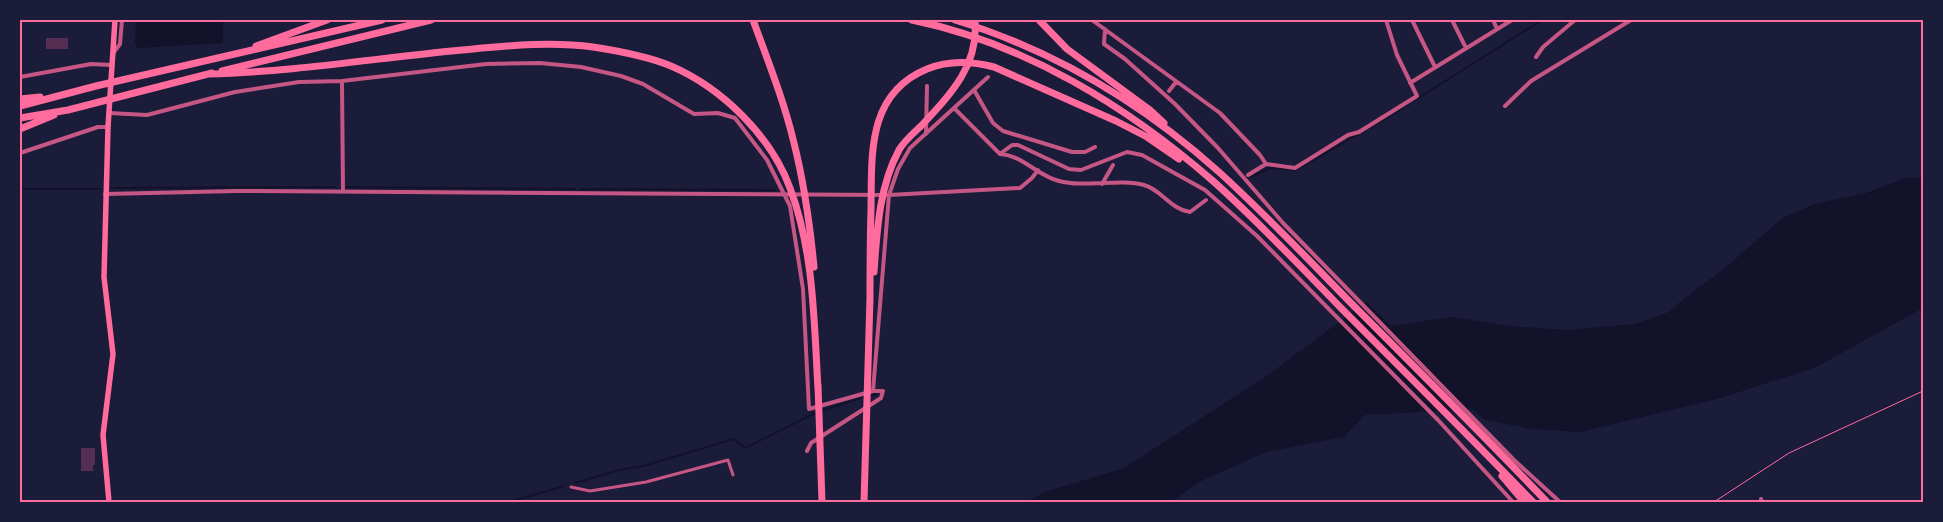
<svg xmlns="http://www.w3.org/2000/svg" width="1943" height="522" viewBox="0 0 1943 522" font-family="'DejaVu Sans',sans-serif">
  <rect width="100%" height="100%" fill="#1b1b3a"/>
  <!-- water -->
  <path fill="#12122b" d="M136,20h87v23l-85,5 -3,-5z
    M1923,177v131l-107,59 -95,31 -141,34 -48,-3 -47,-9 -13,-11 -107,6 -21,22 -78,15 -67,30 -28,20h-145l19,-10 79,-24 144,-93 98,-73 25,24 61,-9 57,9 57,4 69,-6 34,-12 11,-10 45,-34 56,-49 33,-15 52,-11 39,-15z"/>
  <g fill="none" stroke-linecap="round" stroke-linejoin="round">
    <!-- stream -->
    <path stroke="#12122b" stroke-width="2" d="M1251,177l19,-9 26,2 94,-54 152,-96
      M345,187l230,2
      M111,188l224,-1
      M20,189h81
      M581,189l194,1
      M869,396l7,-2
      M821,411l43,-14
      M575,483l44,-13 24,-4 91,-27 11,9 72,-36
      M509,502l55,-16"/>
  </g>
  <!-- building -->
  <path fill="#542f53" d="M46,38h22v11h-22z
    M81,448h14v17h-2v6h-12z"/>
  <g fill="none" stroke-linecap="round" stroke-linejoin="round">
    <!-- path -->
    <path stroke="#ff6b9d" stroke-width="1" d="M1714,502l75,-49 134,-62"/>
    <!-- pedestrian -->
    <path stroke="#c65784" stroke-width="3" d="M571,487l19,4 56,-9 82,-22 5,15"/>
    <!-- minor -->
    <path stroke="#c65784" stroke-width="4" d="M1092,20l128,93 40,42 6,9 -18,11
      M1412,20l23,47
      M1452,20l14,28
      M1493,20l4,9
      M1105,29l-1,15 21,15 50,45 43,44 65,75 231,237 46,42
      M114,52l6,-8 2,-24
      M1536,57l7,-10 32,-27
      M20,77l71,-13 21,1
      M342,81l1,110
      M1410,83l102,-63
      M974,90l19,33 10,8 69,21h13l10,-5
      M1169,91l7,-9
      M1505,106l26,-25 100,-61
      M954,108l46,46c22,1 38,22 59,27 26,7 60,-3 85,4 18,5 26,24 46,27l16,-12
      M109,113l38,2 88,-23 64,-10 43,-1 144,-17 54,-1 41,4 40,9 22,8 51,30 24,-1 17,5 32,42 23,46 13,83 6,120 64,-18h10l-2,7 -70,45 -4,8
      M926,134l1,-48
      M20,153l78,-26h10
      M1000,154l12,-9h6l51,24 12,1 46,-18 15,3 63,35 52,46 181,184 75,82
      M1266,164l29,4 53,-33 11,-3 58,-36 -20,-41 -11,-35
      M1102,184l11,-19
      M105,194l132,-3 652,4 9,-26 12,-21 78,-71
      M873,391l16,-196 131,-7 12,-10 6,-8
      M1761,499l1,3"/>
    <!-- secondary -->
    <path stroke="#ff6b9d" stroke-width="5.5" d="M109,502l-6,-67 10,-81 -9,-77 4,-150 7,-107"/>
    <!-- motorway -->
    <path stroke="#ff6b9d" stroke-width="7" d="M753,20c15,41 31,81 41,123 10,40 16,82 20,124
      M912,20c112,23 215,86 301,161 45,40 86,84 128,127 64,64 129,129 192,194
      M955,20c98,30 188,84 264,152 45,41 87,85 129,128 67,67 134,134 199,202
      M1039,20l28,29 83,61 14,13
      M256,46l71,-26
      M222,71l209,-51
      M208,74c85,-2 169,-16 254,-24 43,-4 88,-9 131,-3 26,4 54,9 78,19 51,22 100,70 119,122 24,64 24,133 28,201
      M20,99l20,-2
      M20,106l76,-20 286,-66
      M20,118l48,-8 144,-37
      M20,129l34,-14
      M874,272c3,-41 5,-85 25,-122 5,-9 16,-18 23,-25 29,-31 57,-60 53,-105
      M870,302c0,-30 0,-61 1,-92 1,-54 -5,-116 56,-141 22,-9 44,-8 67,-2l122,54 31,16 32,22
      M818,385l4,117
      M1502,476l22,26
      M864,502l6,-204"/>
  </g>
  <!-- border -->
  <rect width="1943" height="522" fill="none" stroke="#1b1b3a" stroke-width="42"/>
  <rect x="21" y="21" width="1901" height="480" fill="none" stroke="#ff6b9d" stroke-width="2"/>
</svg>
